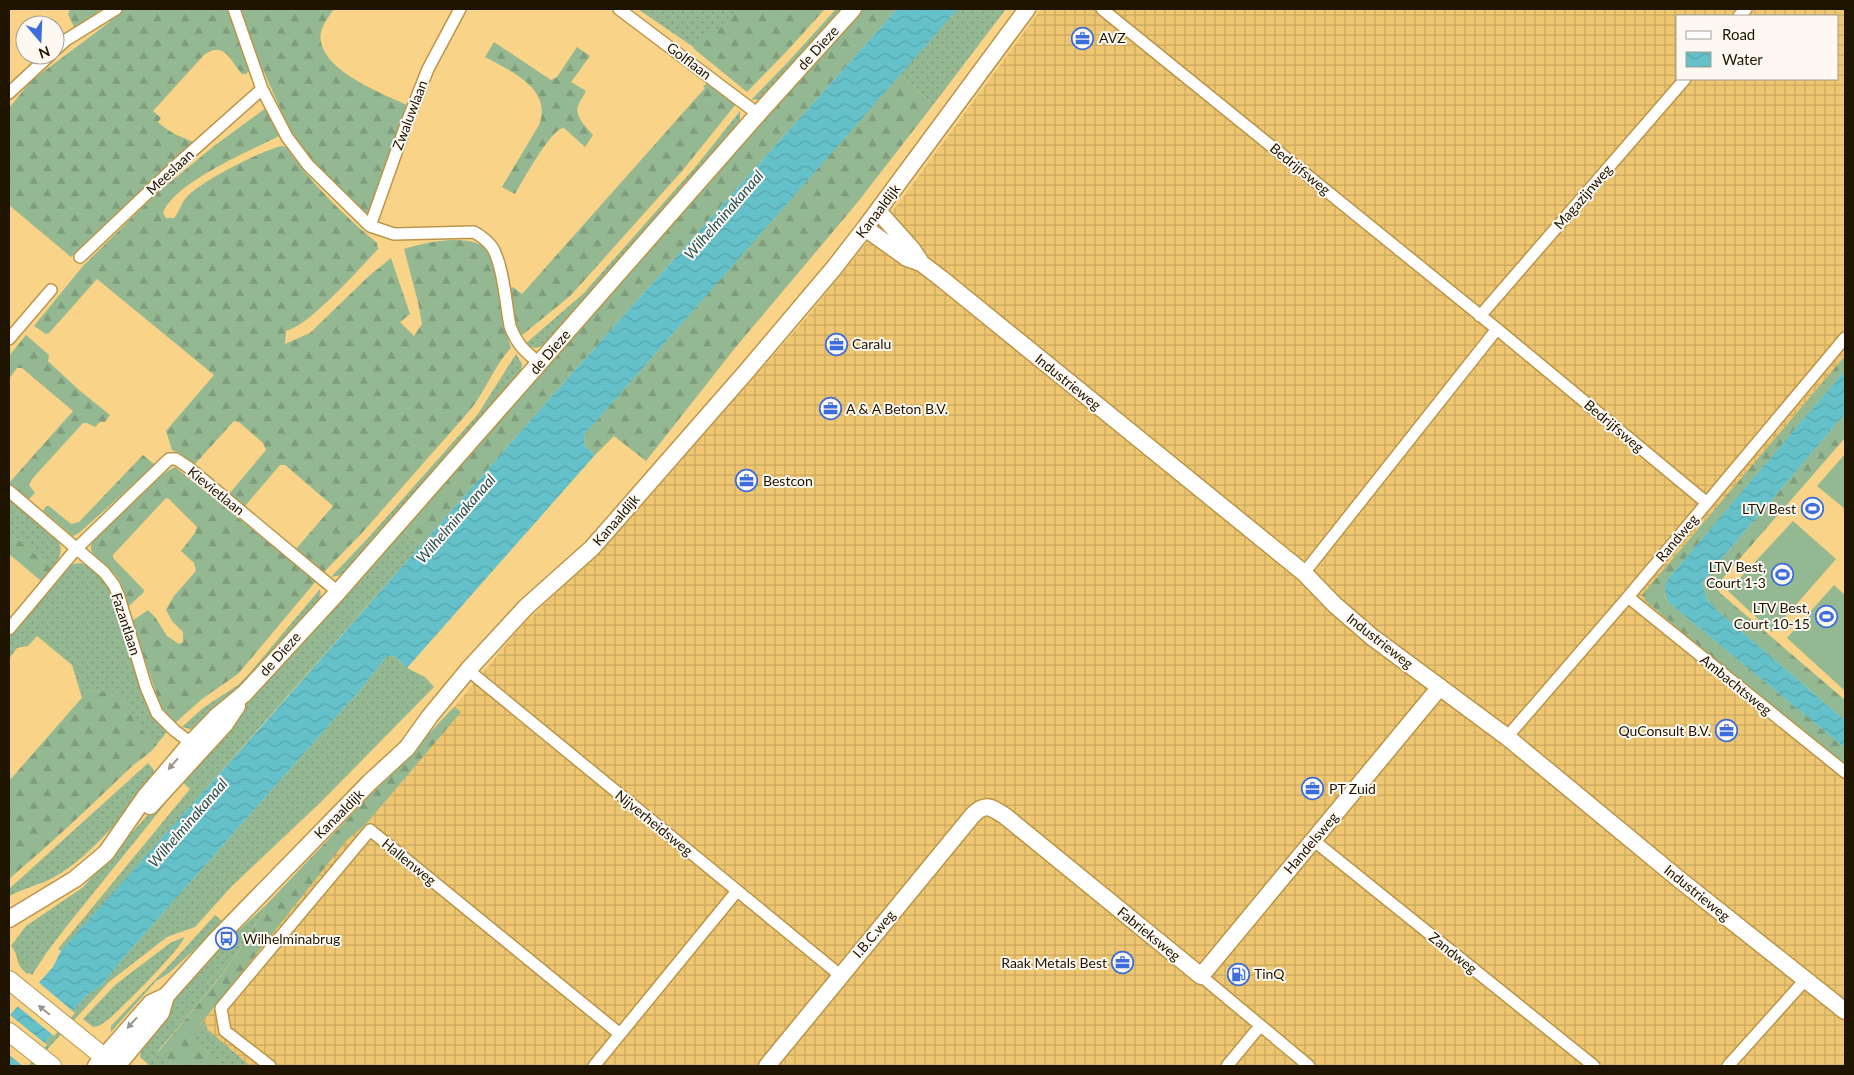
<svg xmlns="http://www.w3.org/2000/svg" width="1854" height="1075" viewBox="0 0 1854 1075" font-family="Lato,sans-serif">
  <defs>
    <pattern id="industrial-grid" width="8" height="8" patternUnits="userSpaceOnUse" patternTransform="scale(1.25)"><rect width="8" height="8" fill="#efc671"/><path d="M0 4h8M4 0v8" fill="none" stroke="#cca960"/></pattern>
    <pattern id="grass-dots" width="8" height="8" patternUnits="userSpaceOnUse" patternTransform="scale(1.25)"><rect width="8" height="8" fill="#94b892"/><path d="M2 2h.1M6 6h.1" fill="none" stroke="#7f9d7c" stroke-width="1.8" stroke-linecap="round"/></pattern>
    <pattern id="forest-firs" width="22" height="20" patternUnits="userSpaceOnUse" patternTransform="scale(1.25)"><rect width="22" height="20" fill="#94b892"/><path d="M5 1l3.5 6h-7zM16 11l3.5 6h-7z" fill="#7f9d7c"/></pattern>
    <pattern id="water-waves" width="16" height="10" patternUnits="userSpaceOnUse" patternTransform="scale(1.25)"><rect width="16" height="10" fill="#64c1ca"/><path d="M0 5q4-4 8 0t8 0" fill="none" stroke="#56a5ac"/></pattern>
  </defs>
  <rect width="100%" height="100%" fill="#f9d387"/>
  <!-- industrial -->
  <path fill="url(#industrial-grid)" fill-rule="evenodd" d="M1041,9h804v385l-164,194 164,175v303h-1687l360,-436 101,-99 188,-214 94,-117zM1678,16h160v63h-160z"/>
  <!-- grass -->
  <path fill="url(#grass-dots)" d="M638,9h170l-64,73z
    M836,9h8l-82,90 -11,1 37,-38z
    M958,9h48l-73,96 -33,-31z
    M740,111v13l-195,221 -10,3 -10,-4 58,-50 114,-129z
    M516,354l6,10 -1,9 -179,202 -11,2 38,-40 109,-123z
    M9,500l49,40c6,12 1,19 -6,28l-43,-36z
    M400,529l21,16 -355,402 -5,4 -3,-2 132,-160 -9,-8h-3z
    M80,563l6,2 12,7 13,18 36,116 8,14 12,12 -10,12 -9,-7 -14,-17 -6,-11 -23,-18 -18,1 -5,6 -10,-33 -35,-29 -9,10 -11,2 -8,11v-21l59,-71 5,-3z
    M320,589l1,10 -70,80 -54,50h-7l-8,-2 21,-19 35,-23 9,-9z
    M387,656l9,1 11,11 18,9 9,10 -112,114 -91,86 -36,40 -28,10 -58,45 -77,84h-8l63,-71 15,-10 24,-30 236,-267z
    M148,763l10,12c-28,31 -62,76 -97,98 -16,11 -35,14 -52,23v-7z
    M173,787v7l-107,133 -19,25 -15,23 -3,-2 -2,1c-14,-12 -6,-16 -16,-28l15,-20 56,-38z
    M267,904c-28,54 -70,101 -109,147l17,15h-25l-10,-9c2,-20 63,-93 79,-111l2,1z
    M215,915l7,6 -3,6 -50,46 -13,8 -45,51v-6l65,-68z
    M184,937c0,9 -64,73 -75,82l-10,7 -6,1 -10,-8 32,-34 55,-42z
    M204,1021l4,9 42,36h-26l-29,-24v-11z"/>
  <!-- forest -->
  <path fill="url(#forest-firs)" d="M70,9h32l-19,14 -9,4 -6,-13z
    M124,9h105l21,61 -4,4h-4c-12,-13 -17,-34 -38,-19l-51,56 8,7 -3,4c11,11 24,15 37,21l-124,114 -62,-52v-97l22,-27 76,-57z
    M240,9h94c-5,7 -11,15 -13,23 -7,36 61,61 86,73l-37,109 -2,2 -5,-4 -63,-65 -16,-30 -29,-65z
    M739,9h86l-39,43 -39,40 -54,-44 15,-14 20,-11z
    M861,9h36l-331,371 -145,165 -21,-16z
    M494,42l57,38 6,-3 20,-30 13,9 -19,26 15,9c-2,5 -6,9 -8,15 -4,10 9,22 15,29l-8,12 -21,-19c-13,0 -41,53 -49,66l-13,-7 37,-62c14,-36 -28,-54 -54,-68z
    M900,74l33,31 -76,98 -122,145 -89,113 -32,-25 -19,19 -11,-10 1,-11z
    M708,83l28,21 -54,67 -101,113 -11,12 -49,40 -4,-8 -9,-39 5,-2 9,7 183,-206 -2,-2z
    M266,108l13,28c-29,15 -105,46 -116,77l3,5h8c5,-6 7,-14 12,-20 13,-16 75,-47 95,-52l5,1c25,36 57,68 91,96l1,6c-18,19 -69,77 -92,82l-1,13 25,-11 59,-57 22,-18 19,56 -10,8 14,14 8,-12 -4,-22 -14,-53c22,-7 74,-19 87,6 9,17 13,63 17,84l3,9c-17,18 -25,42 -40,61l-110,125 -38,39 -28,-23 38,-44 -48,-41h-5l-35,41 -16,-12 37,-44 -3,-7 -24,-21 -5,-1 -40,44 -14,-11 -8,-4 -6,-19 48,-56 -117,-96 -48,54 -3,1 -12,-8 49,-60 74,-73 57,-47z
    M26,335l23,20 -1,6 3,3 28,26 31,25 -5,7h-5l-5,5 -8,-4h-4l-51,56 -3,6 6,8 -6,6 -20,-16 64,-72 -51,-43h-5l-8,11v-23z
    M1845,356v14l-178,210 -3,15 5,8 176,145v21l-198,-167 -5,-7z
    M1845,414v24l-129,148 4,7 125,107v20l-127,-109 -11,-12 -5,-16 16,-20z
    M143,455l12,10 -76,68 -6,3 -30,-25 3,-5h3l22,18 8,-2z
    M175,467l141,114 -78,93 -36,25 -27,24 -14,-15 -29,-87 16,-11 7,7 12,19 12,8 4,-2v-10l-11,-11 -6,-11 8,-14 22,-25 -2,-8 -13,-12 14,-18 2,-6 -28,-28 -3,-1 -53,57v3l31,32 -1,3 -15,14c-3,-11 -5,-24 -13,-33 -15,-18 -35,-18 -17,-44l68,-58z
    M9,532l43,36 -11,13 -32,-27z
    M105,691l17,3c8,20 18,37 35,50 -7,11 -19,16 -28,25 -39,38 -79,75 -120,110v-98l78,-89z
    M454,707l7,5 -95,112 -20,17 -151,190v11l29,24h-49l-17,-14c39,-47 81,-93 109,-148z"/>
  <!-- garden -->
  <path fill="#94b892" d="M1845,454v55l-28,-23z
    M1793,521l43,38 -64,73 -44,-41z
    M1834,585l11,10v96l-58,-53z"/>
  <!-- water -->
  <path fill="url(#water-waves)" d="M897,9h61l-373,425 -1,11 11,10 -188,213 -11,-11 -9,-1 -25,32 -236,267 -24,30 -15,10 -63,71h-15v-50l44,-49 8,-16 208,-233 297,-338z
    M1845,370v44l-127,149 -16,20 5,16 11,12 127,109v28l-176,-145c-5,-9 -5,-13 -2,-23z"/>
  <!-- pier -->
  <path fill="#f9d387" d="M37,981l38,32 -21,23 -38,-31z
    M9,1014l38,31 -19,21h-5l-14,-11z"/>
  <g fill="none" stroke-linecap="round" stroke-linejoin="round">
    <defs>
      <path id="street" d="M234,9l28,80 25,48 21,28 62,61 24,8 80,-2c7,4 13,8 18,15 11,17 14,58 18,79 7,19 15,25 29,37
        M619,9l139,105
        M1102,9l395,320 210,174
        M1739,16l7,-7
        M55,50l11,-10 50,-31
        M9,93l41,-38
        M370,226l37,-104 21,-53 32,-60
        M80,257l101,-96 81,-72
        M1480,316l205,-237
        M9,339l42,-49
        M9,491l95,81 10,13 5,12 27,90 11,26 17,17 22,17
        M1304,573l193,-244
        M1628,597l217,175
        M9,629l67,-80 93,-90h7l12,8 150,125
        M468,670l372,305
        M1507,737l121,-140 217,-259
        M1313,840l281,226
        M1201,976l108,90
        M270,1066l-45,-35 -4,-23 149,-178 250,204
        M594,1066l143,-175
        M1227,1066l33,-40
        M1728,1066l77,-86"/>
      <path id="secondary" d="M878,211l34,38 8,12
        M865,228l42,30 14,5 21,16 362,294 31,32 37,32 135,100 173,143 165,131
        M150,806l75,-82 12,-18
        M9,919l66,-40 31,-26 39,-56 46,-54 25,-26 29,-24 93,-101 420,-478 95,-105
        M96,1066l55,-63 15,-7
        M117,1066l44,-53 5,-17 49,-55 155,-159 37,-34 23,-32 38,-46 58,-63 66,-59 154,-176 88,-104 31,-40 162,-219
        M767,1066l205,-250c13,-14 19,-9 33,0l196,160 239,-289"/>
      <path id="primary" d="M9,980l106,86
        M9,1032l43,34"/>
    </defs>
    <!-- street casing -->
    <use href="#street" stroke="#ba964a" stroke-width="14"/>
    <!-- secondary casing -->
    <use href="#secondary" stroke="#ba964a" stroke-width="19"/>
    <!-- primary casing -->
    <use href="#primary" stroke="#ba964a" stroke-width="20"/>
    <!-- street -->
    <use href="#street" stroke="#fff" stroke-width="11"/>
    <!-- secondary -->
    <use href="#secondary" stroke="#fff" stroke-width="16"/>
    <!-- primary -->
    <use href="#primary" stroke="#fff" stroke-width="18"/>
  </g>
  <!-- one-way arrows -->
  <defs><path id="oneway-solid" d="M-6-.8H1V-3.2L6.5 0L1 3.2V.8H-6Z" transform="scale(1.25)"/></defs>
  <g fill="#9a958c">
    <use href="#oneway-solid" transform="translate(173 764) rotate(131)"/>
    <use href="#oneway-solid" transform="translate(44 1010) rotate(-141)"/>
    <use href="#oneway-solid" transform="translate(132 1023) rotate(132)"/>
  </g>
  <!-- icons -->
  <defs>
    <symbol id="office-ring" viewBox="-11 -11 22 22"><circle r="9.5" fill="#fdf9f2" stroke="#3c6ddd" stroke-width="1.5"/><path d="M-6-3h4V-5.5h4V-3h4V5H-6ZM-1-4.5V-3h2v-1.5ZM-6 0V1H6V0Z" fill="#3c6ddd"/></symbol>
    <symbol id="stadium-ring" viewBox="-11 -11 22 22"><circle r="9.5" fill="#fdf9f2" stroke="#3c6ddd" stroke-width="1.5"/><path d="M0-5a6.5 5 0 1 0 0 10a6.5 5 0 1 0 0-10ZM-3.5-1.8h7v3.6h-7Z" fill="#3c6ddd"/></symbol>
    <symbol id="bus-ring" viewBox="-11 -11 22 22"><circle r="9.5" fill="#fdf9f2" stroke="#3c6ddd" stroke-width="1.5"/><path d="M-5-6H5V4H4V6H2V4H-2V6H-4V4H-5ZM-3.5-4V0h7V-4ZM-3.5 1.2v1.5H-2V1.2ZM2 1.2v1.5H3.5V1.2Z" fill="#3c6ddd"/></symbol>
    <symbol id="fuel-ring" viewBox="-11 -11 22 22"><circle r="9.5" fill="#fdf9f2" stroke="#3c6ddd" stroke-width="1.5"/><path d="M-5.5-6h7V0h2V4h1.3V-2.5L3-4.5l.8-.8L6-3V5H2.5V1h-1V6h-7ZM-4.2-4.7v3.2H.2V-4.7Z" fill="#3c6ddd"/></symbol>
  </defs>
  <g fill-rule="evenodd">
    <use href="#office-ring" x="1070" y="26" width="25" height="25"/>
    <use href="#office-ring" x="824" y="332" width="25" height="25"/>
    <use href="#office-ring" x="818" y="396" width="25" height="25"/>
    <use href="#office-ring" x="734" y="468" width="25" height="25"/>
    <use href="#stadium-ring" x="1800" y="496" width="25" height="25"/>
    <use href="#stadium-ring" x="1770" y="562" width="25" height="25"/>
    <use href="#stadium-ring" x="1814" y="604" width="25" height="25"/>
    <use href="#office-ring" x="1714" y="718" width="25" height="25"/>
    <use href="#office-ring" x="1300" y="776" width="25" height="25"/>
    <use href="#bus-ring" x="214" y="926" width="25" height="25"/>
    <use href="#office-ring" x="1110" y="950" width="25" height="25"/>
    <use href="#fuel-ring" x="1226" y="962" width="25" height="25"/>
  </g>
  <g text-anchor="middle" stroke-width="4" stroke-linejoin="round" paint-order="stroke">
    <!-- poi labels -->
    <g font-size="14" fill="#1e1400" stroke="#fdf9f2" text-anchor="start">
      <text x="1099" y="43">AVZ</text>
      <text x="852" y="349">Caralu</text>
      <text x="846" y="414">A &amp; A Beton B.V.</text>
      <text x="763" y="486">Bestcon</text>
      <text x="1796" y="514" text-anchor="end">LTV Best</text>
      <text x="1766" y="572" text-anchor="end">LTV Best,<tspan x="1766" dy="16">Court 1-3</tspan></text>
      <text x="1810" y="613" text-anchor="end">LTV Best,<tspan x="1810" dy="16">Court 10-15</tspan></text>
      <text x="1711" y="736" text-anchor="end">QuConsult B.V.</text>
      <text x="1329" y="794">PT Zuid</text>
      <text x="243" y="944">Wilhelminabrug</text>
      <text x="1107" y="968" text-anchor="end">Raak Metals Best</text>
      <text x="1254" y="979">TinQ</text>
    </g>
    <!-- street labels -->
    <g font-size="14" fill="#1e1400" stroke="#fdf9f2">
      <text transform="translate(818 48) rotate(-48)" y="5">de Dieze</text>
      <text transform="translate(689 61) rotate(37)" y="5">Golflaan</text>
      <text transform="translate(410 115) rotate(-69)" y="5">Zwaluwlaan</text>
      <text transform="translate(1300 169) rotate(39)" y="5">Bedrijfsweg</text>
      <text transform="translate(170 172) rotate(-43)" y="5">Meeslaan</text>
      <text transform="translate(1583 197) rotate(-49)" y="5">Magazijnweg</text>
      <text transform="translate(878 211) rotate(-53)" y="5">Kanaaldijk</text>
      <text transform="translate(550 352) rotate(-49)" y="5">de Dieze</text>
      <text transform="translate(1068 382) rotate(39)" y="5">Industrieweg</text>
      <text transform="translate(1614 426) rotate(40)" y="5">Bedrijfsweg</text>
      <text transform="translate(216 491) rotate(39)" y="5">Kievietlaan</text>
      <text transform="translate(616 520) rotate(-49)" y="5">Kanaaldijk</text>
      <text transform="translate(1677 538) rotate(-50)" y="5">Randweg</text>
      <text transform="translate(126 624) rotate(72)" y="5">Fazantlaan</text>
      <text transform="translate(1380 641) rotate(38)" y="5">Industrieweg</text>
      <text transform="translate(280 654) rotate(-48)" y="5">de Dieze</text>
      <text transform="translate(1736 685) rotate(39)" y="5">Ambachtsweg</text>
      <text transform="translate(339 814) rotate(-45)" y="5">Kanaaldijk</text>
      <text transform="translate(654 823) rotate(39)" y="5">Nijverheidsweg</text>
      <text transform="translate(1311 843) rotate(-50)" y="5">Handelsweg</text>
      <text transform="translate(409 862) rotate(39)" y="5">Hallenweg</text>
      <text transform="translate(1697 893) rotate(39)" y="5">Industrieweg</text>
      <text transform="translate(874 934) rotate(-50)" y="5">I.B.C.weg</text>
      <text transform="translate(1149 934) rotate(39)" y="5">Fabrieksweg</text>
      <text transform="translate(1453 953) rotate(39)" y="5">Zandweg</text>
    </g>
    <!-- water labels -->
    <g font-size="15" font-style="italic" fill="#265054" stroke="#fdf9f2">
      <text transform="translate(724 215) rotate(-49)" y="5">Wilhelminakanaal</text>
      <text transform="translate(456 519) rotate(-49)" y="5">Wilhelminakanaal</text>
      <text transform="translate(188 823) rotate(-49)" y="5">Wilhelminakanaal</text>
    </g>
  </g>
  <!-- border -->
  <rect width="1854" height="1075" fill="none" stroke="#1e1400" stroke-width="20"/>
  <!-- legend -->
  <rect x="1676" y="15" width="162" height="65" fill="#fdf9f2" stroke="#a49d91"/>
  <rect x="1686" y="31" width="25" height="8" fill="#ffffff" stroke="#a49d91"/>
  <text x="1722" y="40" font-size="15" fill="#1e1400">Road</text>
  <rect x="1686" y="52" width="25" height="15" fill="url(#water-waves)" stroke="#a49d91"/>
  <text x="1722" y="65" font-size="15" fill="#1e1400">Water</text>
  <!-- north arrow -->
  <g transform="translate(40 40) rotate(161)"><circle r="24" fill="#fdf9f2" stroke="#a49d91"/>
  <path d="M0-4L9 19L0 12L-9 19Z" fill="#3c6ddd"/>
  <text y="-8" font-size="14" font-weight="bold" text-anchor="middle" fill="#1e1400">N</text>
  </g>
</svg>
